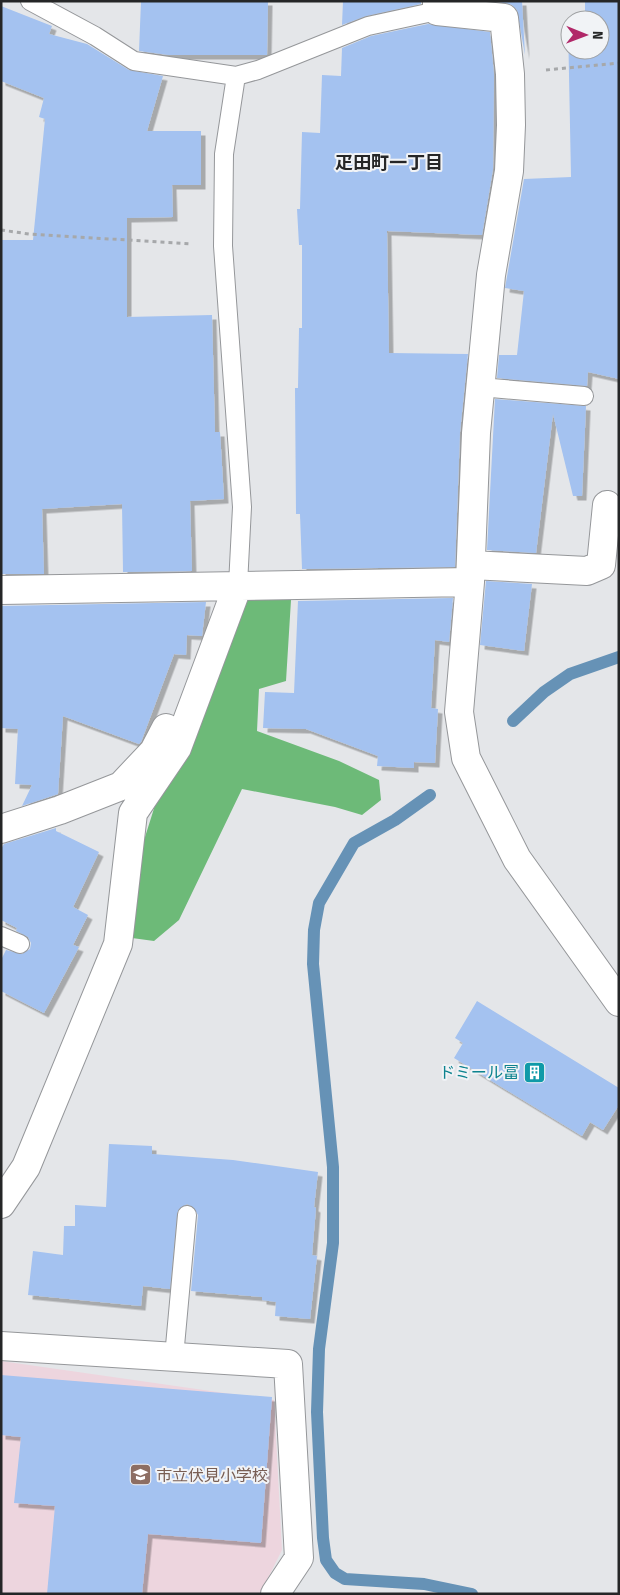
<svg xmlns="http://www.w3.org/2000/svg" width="620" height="1595" viewBox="0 0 620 1595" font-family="'Fira Sans Condensed','Noto Sans JP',sans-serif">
  <defs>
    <filter id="shadow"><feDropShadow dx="4.5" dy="4.5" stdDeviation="0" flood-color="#0004"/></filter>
  </defs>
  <rect width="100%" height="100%" fill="#e4e6e9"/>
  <!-- education -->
  <path fill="#edd5de" d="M1,1361l273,39 8,150 -22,44h-259z"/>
  <!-- forest -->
  <path fill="#6dba78" d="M245,599l46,1 -5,81 -27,8 -2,42 82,30 40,19 2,20 -19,15 -27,-8 -93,-18 -63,131 -25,21 -22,-3 7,-82 18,-57z"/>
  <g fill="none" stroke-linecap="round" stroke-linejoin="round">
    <!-- stream -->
    <path stroke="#6692b6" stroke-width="12" d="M513,721l31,-29 26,-18 49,-17
      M430,795l-35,25 -41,23 -35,60 -5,27 -1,34 20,203v76l-14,106 -2,63 6,126 3,22 9,13 10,6 79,5 48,10"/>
  </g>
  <!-- building -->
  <path fill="#a4c2f0" filter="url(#shadow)" d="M141,1h127l-1,54h-98l-30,-4z
    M343,1h78v3l-55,12 -24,9z
    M494,1h28l3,54 -8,-45 -5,-5z
    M585,1h34v378l-31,-7 -1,14 -90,-8 2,-23h18l7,-64 -19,-3 19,-109 47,-2 -3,-153h2v26h30v-30h-15z
    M1,6l51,20 -3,8 38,10 42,26 34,6 -16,55h54v54h-29l1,32 -46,1v99l85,-2 3,117h5l4,67 -34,2 2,70 -69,1 -1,-68 -80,5 2,65h-43v-334h32l12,-121 -6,-2 5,-19 -43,-17z
    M428,24l62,8 4,43 -1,94 -11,66 -95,-4 2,122 79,1 -8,78 -5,135 -153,2 -2,-55h-4l-1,-126h3l1,-60h3v-83h-3l-2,-36h3l2,-77 18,1 2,-58 19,1 1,-28 29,-12z
    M495,399l91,7 -4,90h-9l-20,-82 -17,139 -49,-3z
    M486,581l46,3 -8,67 -44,-6z
    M453,598l-4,44 -14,-2 -4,68 7,1 -3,54 -21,-1v6l-37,-2 1,-10 -72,-27 -43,-1 2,-36 29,1 4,-92z
    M206,602l-4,34 -15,-1 -1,20 -12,-1 -33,88 -2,2 -76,-28 -5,78 -36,12 10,-21 -17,-1 3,-55 -17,-1v-122z
    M56,828v3l43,21 -26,55 15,8 -15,30 6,2 -35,66 -43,-22v-31l5,-10 16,4 8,-5 1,-6 -3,-6 -12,-6 1,-3 -16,-8v-71l3,-5z
    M477,1001l142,87v17l-16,25 -13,-8 -8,14 -128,-78 9,-15 -8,-5z
    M109,1144l43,2v8l81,6 85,12 -4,35 2,1 -4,47 5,1 -7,63 -35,-3 1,-14 -14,-2v-3l-71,-6 7,-76 -5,-8 -6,-3 -8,5 -2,5 -7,75 -27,-3 -2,20 -113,-11 5,-44 30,4 1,-29h11v-21l31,2z
    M1,1375l271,22 -11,146 -113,-9 -6,60h-95l8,-88 -41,-3 7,-66 -20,-2z"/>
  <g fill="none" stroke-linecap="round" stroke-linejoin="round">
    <defs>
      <path id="lane" d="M30,1l65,35 39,25 102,15
        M480,387l104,9
        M238,585l4,-78 -19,-261 1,-92 12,-78 22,-6 110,-44 69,-15
        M1,936l19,8
        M174,1357l13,-142"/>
      <path id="street" d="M437,1v10l67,7 6,56 1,51 -2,46 -18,104 -15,158 -6,149
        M471,565l116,6 14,-6 6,-60
        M1,590l469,-8 -11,130 7,46 51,101 102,143
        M1,829l59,-19 61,-24 33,-35 12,-23
        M1,1204l25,-37 92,-223 15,-131 44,-65 61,-163
        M1,1346l287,18 11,194 -24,36"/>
    </defs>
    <!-- lane casing -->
    <use href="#lane" stroke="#95979a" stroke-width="20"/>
    <!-- street casing -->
    <use href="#street" stroke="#95979a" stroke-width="30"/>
    <!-- path -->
    <path stroke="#a6a8aa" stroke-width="3" stroke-dasharray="4 4" stroke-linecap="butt" d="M546,70l73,-7
      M1,230l28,4 163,10"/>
    <!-- lane -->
    <use href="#lane" stroke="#fff" stroke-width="18"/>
    <!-- street -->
    <use href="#street" stroke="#fff" stroke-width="28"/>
  </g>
  <!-- icons -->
  <defs>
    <symbol id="building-square" viewBox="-11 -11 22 22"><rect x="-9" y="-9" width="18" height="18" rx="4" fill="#0f9aa8" stroke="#f1f3f6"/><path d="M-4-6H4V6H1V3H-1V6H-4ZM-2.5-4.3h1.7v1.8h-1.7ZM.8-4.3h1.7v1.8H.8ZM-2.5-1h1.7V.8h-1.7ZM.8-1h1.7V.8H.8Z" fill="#fff"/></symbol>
    <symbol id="school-square" viewBox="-11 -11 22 22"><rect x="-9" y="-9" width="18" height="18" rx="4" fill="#8d6e63" stroke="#f1f3f6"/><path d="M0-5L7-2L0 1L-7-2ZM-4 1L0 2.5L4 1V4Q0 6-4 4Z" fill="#fff"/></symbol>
  </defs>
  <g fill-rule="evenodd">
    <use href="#building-square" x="522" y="1060" width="25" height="25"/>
    <use href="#school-square" x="128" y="1462" width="25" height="25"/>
  </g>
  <g text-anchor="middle" stroke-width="4" stroke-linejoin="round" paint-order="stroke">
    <!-- culture labels -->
    <g font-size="16" fill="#0d838f" stroke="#f1f3f6" text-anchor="end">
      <text x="519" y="1078">ドミール冨</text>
    </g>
    <!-- education labels -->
    <g font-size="16" fill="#785e54" stroke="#f1f3f6" text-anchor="start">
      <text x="156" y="1481">市立伏見小学校</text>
    </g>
    <!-- neighbourhood labels -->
    <g font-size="18" font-weight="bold" fill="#252627" stroke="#f1f3f6">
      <text x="389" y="169">疋田町一丁目</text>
    </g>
  </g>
  <!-- border -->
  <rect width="620" height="1595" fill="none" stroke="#252627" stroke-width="5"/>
  <!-- north arrow -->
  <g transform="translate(585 35) rotate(91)"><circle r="24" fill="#f1f3f6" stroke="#9fa1a3"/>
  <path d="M0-4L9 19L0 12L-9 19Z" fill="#b12869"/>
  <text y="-8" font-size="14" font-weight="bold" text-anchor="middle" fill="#252627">N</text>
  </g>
</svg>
